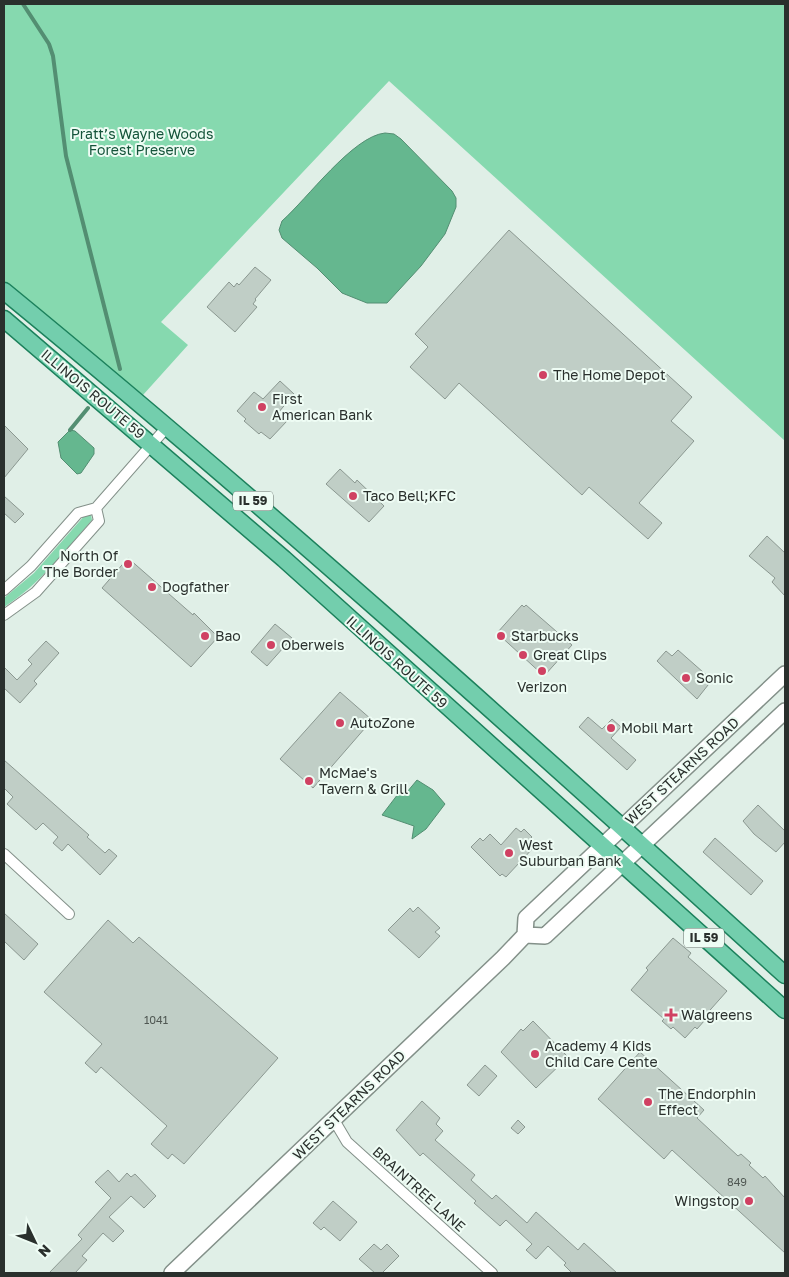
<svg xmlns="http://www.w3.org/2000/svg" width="789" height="1277" viewBox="0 0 789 1277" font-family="'Golos Text',sans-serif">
  <rect width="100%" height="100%" fill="#e0efe7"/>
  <!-- green -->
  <path fill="#86d9af" d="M4,4h781v437l-396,-360 -228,241 27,23 -45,50 -139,-114z
    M86,514l5,1 1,5c-28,32 -53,65 -88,87v-9l30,-25z"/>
  <!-- water -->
  <path fill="#65b78f" stroke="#538e72" d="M385,133l9,1 7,5 51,52 4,7v9l-11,27 -24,32 -34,37h-20l-25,-10 -25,-25 -35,-30 -3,-8 3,-9c25,-22 71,-85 103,-88z
    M70,430l5,1 19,17v6l-13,19 -4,1 -16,-16 -3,-16z
    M417,780l16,10 12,14 -19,25 -14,10 2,-13 -32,-11 16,-21 9,-2z"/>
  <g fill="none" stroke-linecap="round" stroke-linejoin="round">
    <!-- stream -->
    <path stroke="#538e72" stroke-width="4" d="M23,4l26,40 4,12 13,100 54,213
      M70,430l18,-22"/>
  </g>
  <!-- building -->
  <path fill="#c0cec6" stroke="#8b9891" d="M509,230l183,167 -21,24 23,20 -55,62 23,20 -14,16 -59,-52 -7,8 -123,-112 -14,16 -35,-32 18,-20 -13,-13z
    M255,267l16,13 -16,19 1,1 -3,4 4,3 -22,25 -28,-25 22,-25 5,5 3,-4 2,2z
    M280,381l14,13 -16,19 9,8 -17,18 -9,-7 -2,2 -15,-13 2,-2 -9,-8 17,-19 9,7z
    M4,425l24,24 -24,29z
    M340,469l15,14 2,-3 27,26 -15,16 -43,-38z
    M4,496l20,18 -9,9 -11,-10z
    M767,536l18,17v43l-13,-14 3,-4 -26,-22z
    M128,558l65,57 1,-2 24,24 -27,30 -89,-79z
    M522,605l2,2 2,-2 46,40 -28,31 -47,-43z
    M275,624l17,14 -25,28 -16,-14z
    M46,641l13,12 -25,28 3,3 -17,19 -16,-15v-21l13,13 15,-16 -4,-4z
    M678,650l34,30 -15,19 -40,-38 9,-10 6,5z
    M340,692l32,28 -59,68 -33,-29z
    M588,717l14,12 10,-10 9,8 -10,11 25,22 -9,10 -48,-43z
    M4,760l85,75 -2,2 18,16 4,-4 8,7 -17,19 -32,-31 -6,7 -9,-8 5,-6 -15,-14 -7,7 -29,-26 6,-7 -9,-9z
    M758,805l27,26v11l-9,10 -22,-18 -11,-13z
    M516,828l5,4 3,-3 8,8 -3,3 6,6 -29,31 -4,-3 -2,2 -29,-29 9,-9 3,3 7,-7 11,11z
    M715,838l48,43 -12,14 -48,-43z
    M418,907l22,21 -5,4 5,4 -21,22 -31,-28 22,-22 3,4z
    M4,913l34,31 -14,16 -20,-19z
    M108,920l25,23 6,-6 139,121 -94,106 -12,-10 -4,5 -17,-15 16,-18 -66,-59 -5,6 -11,-10 17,-19 -58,-52z
    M673,938l18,15 -3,4 39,34 -24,27 2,2 -8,9 -2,-2 -10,11 -12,-11 -2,2 -9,-8 2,-2 -33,-29 17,-20 -2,-2z
    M533,1021l35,36 -32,31 -35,-36 20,-23 2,2z
    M640,1052l64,58 -7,8 41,38 3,-2 10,9 -2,2 14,13 2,-2 20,22v55l-113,-103 -8,9 -66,-60z
    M485,1065l12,11 -18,20 -12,-11z
    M422,1101l18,17 -4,6 7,7 -8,9 40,35 -4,5 21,19 4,-4 31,28 9,-11 42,38 6,-7 33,30h-45l-8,-8 2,-2 -18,-17 -12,13 -10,-9 6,-6 -26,-24 -6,6 -26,-23 2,-2 -53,-48 -3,3 -24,-26z
    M518,1120l7,7 -7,7 -7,-6z
    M108,1170l11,12 8,-9 4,4 4,-3 21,22 -12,12 -13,-12 -22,21 15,14 -11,11 -10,-9 -21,23 5,4 -12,13h-26l33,-34 -4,-4 33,-37 -16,-16z
    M333,1201l24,21 -17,19 -16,-14 -3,3 -8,-7z
    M374,1244l7,6 6,-6 12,12 -17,17h-7l-16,-14z"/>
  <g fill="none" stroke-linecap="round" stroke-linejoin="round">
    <defs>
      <path id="minor" d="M4,590l27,-24 47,-53 18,-5 71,-81
        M4,615l32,-23 63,-71 -3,-13
        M4,854l65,60
        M334,1120l13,22 145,131"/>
      <path id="secondary" d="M525,935l20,1 240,-225
        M172,1273l331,-315 22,-23 1,-17 259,-244"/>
      <path id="primary" d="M4,291c267,219 525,451 781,684
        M4,319l280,240 501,451"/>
    </defs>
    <!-- minor casing -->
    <use href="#minor" stroke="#839089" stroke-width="12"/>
    <!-- secondary casing -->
    <use href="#secondary" stroke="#839089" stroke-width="18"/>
    <!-- primary casing -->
    <use href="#primary" stroke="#1c815c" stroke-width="19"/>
    <!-- minor -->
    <use href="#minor" stroke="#fff" stroke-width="10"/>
    <!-- secondary -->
    <use href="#secondary" stroke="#fff" stroke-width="15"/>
    <!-- primary -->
    <use href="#primary" stroke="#73cead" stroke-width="16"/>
  </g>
  <!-- markers -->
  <g fill="#d04162" stroke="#eefcf4" stroke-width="2">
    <circle cx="543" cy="375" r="5"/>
    <circle cx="262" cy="407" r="5"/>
    <circle cx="353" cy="496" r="5"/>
    <circle cx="128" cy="564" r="5"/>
    <circle cx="152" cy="587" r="5"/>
    <circle cx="205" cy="636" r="5"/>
    <circle cx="501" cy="636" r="5"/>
    <circle cx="271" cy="645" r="5"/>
    <circle cx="523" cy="655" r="5"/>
    <circle cx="542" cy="671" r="5"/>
    <circle cx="686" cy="678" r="5"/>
    <circle cx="340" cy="723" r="5"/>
    <circle cx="611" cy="728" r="5"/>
    <circle cx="309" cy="781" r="5"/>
    <circle cx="509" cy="853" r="5"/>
    <path d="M668.5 1007.5h5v5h5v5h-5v5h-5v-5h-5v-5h5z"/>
    <circle cx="535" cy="1054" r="5"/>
    <circle cx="648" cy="1102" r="5"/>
    <circle cx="749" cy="1201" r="5"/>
  </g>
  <g text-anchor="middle" stroke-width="4" stroke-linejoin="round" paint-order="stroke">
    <!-- number labels -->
    <g font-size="11" fill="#505853">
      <text x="156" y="1024">1041</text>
      <text x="737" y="1186">849</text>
    </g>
    <!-- shield labels -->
    <g fill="#eefcf4" stroke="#656d69" stroke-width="1">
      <rect x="233" y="491.5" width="40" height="19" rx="4"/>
      <rect x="684" y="928.5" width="40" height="19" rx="4"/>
    </g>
    <g font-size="12" font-weight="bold" fill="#2a302d">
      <text x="253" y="505">IL 59</text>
      <text x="704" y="942">IL 59</text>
    </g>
    <!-- park labels -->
    <g font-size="14" fill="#14543a" stroke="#eefcf4">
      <text x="142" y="139">Pratt’s Wayne Woods<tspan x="142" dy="16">Forest Preserve</tspan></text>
    </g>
    <!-- poi labels -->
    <g font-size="14" fill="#2a302d" stroke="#eefcf4" text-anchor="start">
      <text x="553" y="380">The Home Depot</text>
      <text x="272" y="404">First<tspan x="272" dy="16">American Bank</tspan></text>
      <text x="363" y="501">Taco Bell;KFC</text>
      <text x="118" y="561" text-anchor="end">North Of<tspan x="118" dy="16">The Border</tspan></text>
      <text x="162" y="592">Dogfather</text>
      <text x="215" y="641">Bao</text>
      <text x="511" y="641">Starbucks</text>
      <text x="281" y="650">Oberweis</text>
      <text x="533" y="660">Great Clips</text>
      <text x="696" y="683">Sonic</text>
      <text x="542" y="692" text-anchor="middle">Verizon</text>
      <text x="350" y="728">AutoZone</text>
      <text x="621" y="733">Mobil Mart</text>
      <text x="319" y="778">McMae's<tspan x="319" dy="16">Tavern &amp; Grill</tspan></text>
      <text x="519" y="850">West<tspan x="519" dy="16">Suburban Bank</tspan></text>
      <text x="681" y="1020">Walgreens</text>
      <text x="545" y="1051">Academy 4 Kids<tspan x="545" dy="16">Child Care Cente</tspan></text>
      <text x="658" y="1099">The Endorphin<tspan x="658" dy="16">Effect</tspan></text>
      <text x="739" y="1206" text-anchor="end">Wingstop</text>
    </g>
    <!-- street labels -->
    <g font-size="14" fill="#2a302d" stroke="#eefcf4">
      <text transform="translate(93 394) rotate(40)" y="5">ILLINOIS ROUTE 59</text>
      <text transform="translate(397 662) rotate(42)" y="5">ILLINOIS ROUTE 59</text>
      <text transform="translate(682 771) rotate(-43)" y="5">WEST STEARNS ROAD</text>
      <text transform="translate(349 1105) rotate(-44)" y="5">WEST STEARNS ROAD</text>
      <text transform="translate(419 1189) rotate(42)" y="5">BRAINTREE LANE</text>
    </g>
  </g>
  <!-- border -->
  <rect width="789" height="1277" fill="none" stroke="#2a302d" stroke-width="10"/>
  <!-- north arrow -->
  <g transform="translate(35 1242) rotate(133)" stroke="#eefcf4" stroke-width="4" paint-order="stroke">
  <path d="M0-4L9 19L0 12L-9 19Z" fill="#2a302d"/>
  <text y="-8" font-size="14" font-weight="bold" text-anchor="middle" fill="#2a302d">N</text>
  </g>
</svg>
